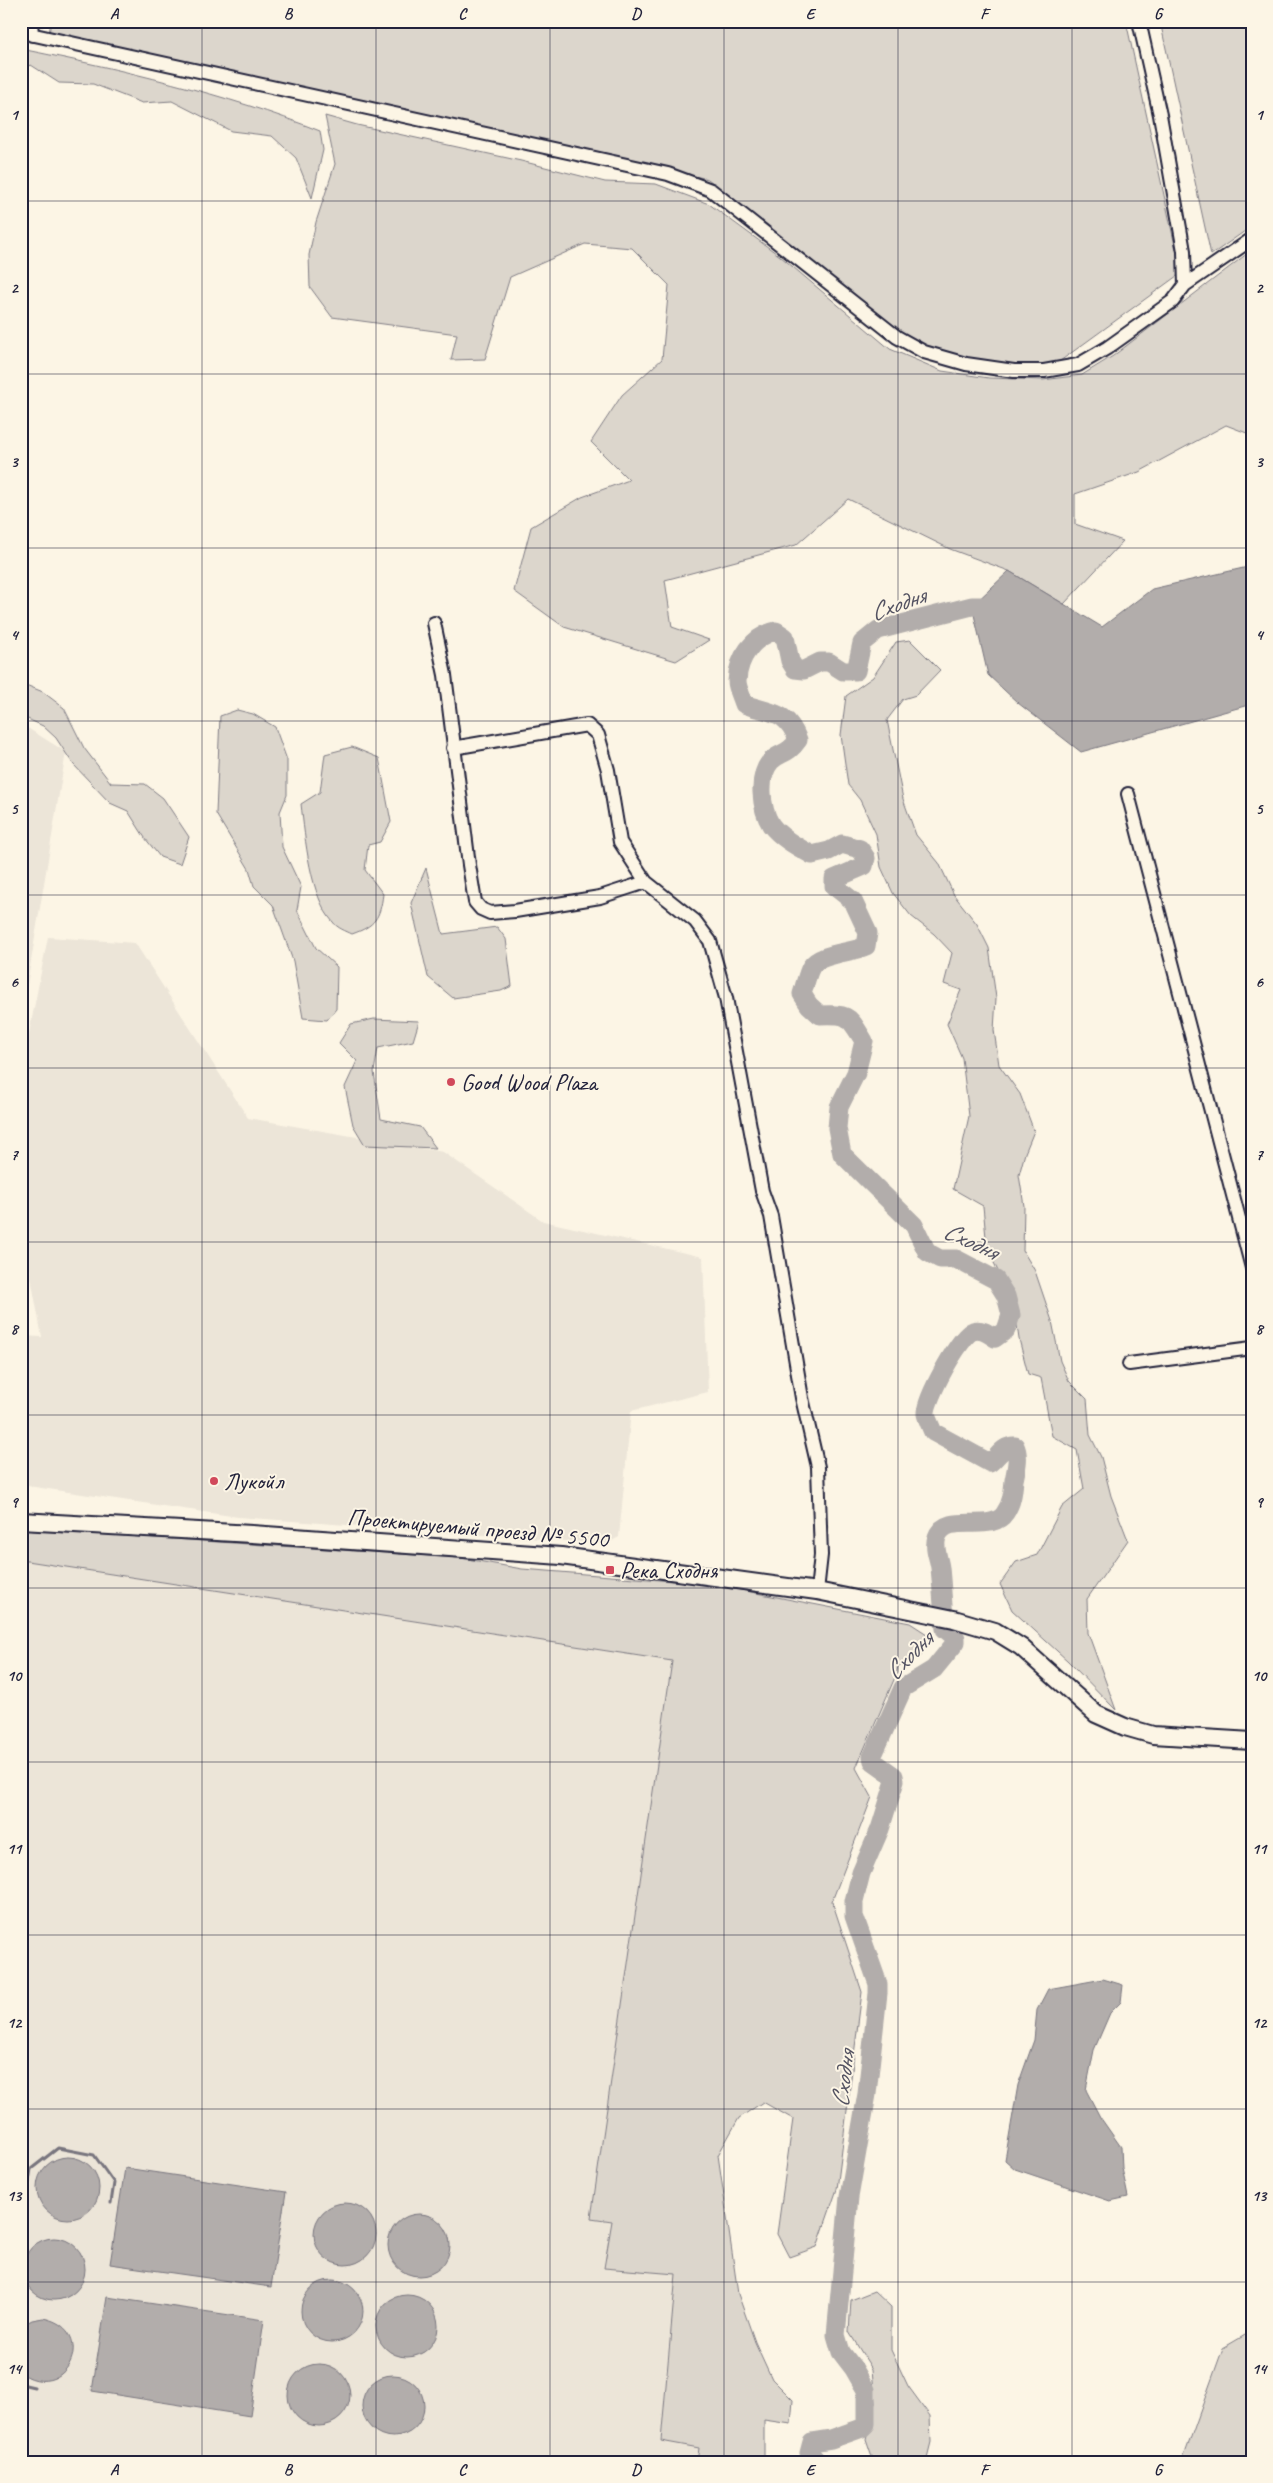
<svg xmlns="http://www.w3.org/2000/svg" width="1273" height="2483" viewBox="0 0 1273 2483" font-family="Caveat,sans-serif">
  <rect width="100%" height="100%" fill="#fcf5e5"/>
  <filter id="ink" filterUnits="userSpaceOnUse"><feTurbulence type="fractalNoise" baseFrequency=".02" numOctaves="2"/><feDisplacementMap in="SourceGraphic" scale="10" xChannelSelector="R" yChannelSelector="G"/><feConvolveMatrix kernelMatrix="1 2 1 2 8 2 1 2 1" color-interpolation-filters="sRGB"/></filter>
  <g filter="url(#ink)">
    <!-- built -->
    <path fill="#ece5d8" d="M21,724l45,28 -45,269z
      M48,937l87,6 113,175 195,34 100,69 160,36 5,135 -77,19 -12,126 -13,7 -368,-27 -217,-32v-149l21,1 -21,-113v-150z
      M21,1560l651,101 -81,557 21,3 -7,47 71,5 -15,167 38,8 -2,14h-676z"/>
    <!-- green -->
    <path fill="#dcd6cc" stroke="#7f7c84" d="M51,21h1075l55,252 -125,91h-62l-84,-21 -202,-164 -659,-145z
      M1160,21h92v205l-41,29z
      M21,49c99,20 206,45 299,82l3,19 -11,48 -16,-40 -24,-22 -41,-5 -59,-30 -30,2 -49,-19 -34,-1 -28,-18 -10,3z
      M325,116l32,9 164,36 84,21 51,2 53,20 71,52 110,93 52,22 47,7 54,2 39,-5 31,-19 139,-106v185l-26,-10 -87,47 -64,22v30l48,17 -59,63 -55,-33 -59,-22 -102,-50 -52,46 -131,35 7,47 37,13 -33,21 -112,-34 -50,-36 17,-64 51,-30 47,-17 -38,-38 31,-47 40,-36 7,-74 -37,-37 -47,-4 -75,33 -25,82 -34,1 6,-26 -125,-17 -22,-30 -1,-32 7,-33 19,-58z
      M910,640l30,30 -24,25 -13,4 -16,21 16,79 13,36 23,28 15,32 23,29 12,24 7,50 -2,32 5,35 21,29 14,37 -9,22 -6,22 5,31 -1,45 12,20 17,50 8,40 9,20 18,18 3,36 11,22 10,39 17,44 -41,59 1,34 28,77 -48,-49 -56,-51 -12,-26 16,-22 21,-7 25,-48 22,-18 -7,-39 -25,-14 -11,-58 -13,-4 -9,-35 -5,-34 -27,-57 -4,-42 -30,-17 16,-73 -7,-58 -15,-34 14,-34 -17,-6 8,-31 -18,-19 -23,-18 -18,-23 -12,-26 -5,-33 -16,-34 -12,-15 -7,-50 5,-39 27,-19 23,-35z
      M21,683l22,9 21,16 20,40 27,35 34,1 18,14 26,39 -9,27 -20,-7 -15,-19 -17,-27 -18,-8 -37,-39 -17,-26 -13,-12 -22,-10z
      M237,710l16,4 22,13 12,33v35l-7,17 2,35 19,40 -4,23 19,38 21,19 -1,42 -9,11 -24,-2 -10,-57 -20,-56 -19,-19 -5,-17 -33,-55 4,-98z
      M352,747l27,11 12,64 -11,20 -12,3 -3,25 18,24c-3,24 -8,32 -31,40 -6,-3 -15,-6 -19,-12 -23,-25 -28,-84 -32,-118l19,-12 5,-38z
      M426,868l17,66 54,-7 9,12 6,47 -11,5 -48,7 -25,-21 -17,-74z
      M374,1019l45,2 -6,20 -35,7 -4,24 7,47 39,8 16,21 -71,-3 -12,-20 -8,-38 12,-26 -18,-18 12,-19z
      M21,1529l440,29 61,11 188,15 200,39 17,11 -6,22 -23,10 -2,9 -40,93 16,29 -40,104 30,91 -25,197 -20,58 -28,10 -12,-23 16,-115 -30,-17 -24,16 -21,37 20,139 17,48 17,37 21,21 -2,24 -27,-4v42h-67l2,-14 -38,-7 15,-167 -72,-6 8,-47 -21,-3 81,-557 -651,-101z
      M874,2291l17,16v43l17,36 22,30 1,26 -5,20h-52l-8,-23 9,-36 -3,-34 -23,-37 2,-32z
      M1252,2331v131h-70l41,-114z"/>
    <!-- water -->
    <path fill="#b2adab" stroke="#78757e" d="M1252,566v138l-171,48 -63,-49 -30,-28 -16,-69 37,-35 93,56 50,-38z
      M1103,1979l20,6 -2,17 -11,11 -16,37 -8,40 14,27 21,30 1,21 6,29 -18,4 -95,-32 -10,-9 13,-75 16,-45 3,-30 11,-21z
      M37 2188a31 31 0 1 1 62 0a31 31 0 1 1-62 0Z
      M125,2168l161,24 -15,95 -161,-23z
      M314 2234a31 31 0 1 1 62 0a31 31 0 1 1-62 0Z
      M388 2245a31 31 0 1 1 62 0a31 31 0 1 1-62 0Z
      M23 2269a31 31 0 1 1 62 0a31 31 0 1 1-62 0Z
      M301 2311a31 31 0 1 1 62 0a31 31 0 1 1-62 0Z
      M376 2326a31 31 0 1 1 62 0a31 31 0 1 1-62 0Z
      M107,2297l157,23 -14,96 -158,-25z
      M43,2318c57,11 24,86 -22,55v-47l11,-6z
      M288 2395a31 31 0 1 1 62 0a31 31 0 1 1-62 0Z
      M362 2406a31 31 0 1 1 62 0a31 31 0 1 1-62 0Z"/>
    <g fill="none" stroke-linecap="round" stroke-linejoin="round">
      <!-- stream -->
      <path stroke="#78757e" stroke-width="3" d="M21,2230l10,-61 27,-21 36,7 20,28 -3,20
        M21,2384l13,3"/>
      <!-- river -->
      <path stroke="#b2adab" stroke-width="19" d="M818,2462l-9,-9 3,-11 19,-3 31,-11 4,-4v-34l-12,-21 -13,-17 -5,-17 13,-138 18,-103 11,-101v-9l-24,-68v-15l7,-28 19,-44 15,-48 -1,-5 -21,-15 -1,-4 31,-69 31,-19 22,-27v-4l-11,-9c-2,-20 -3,-41 -5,-61 -1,-10 -7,-20 -3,-31 10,-27 54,-2 68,-24 7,-10 8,-21 9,-33 2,-10 6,-24 1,-34 -12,-1 -17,11 -25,17l-57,-31c-2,-5 -6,-13 -7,-18 -1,-14 34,-79 47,-83 8,-3 16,3 22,7l11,-8 5,-15 -5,-19 -10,-16 -40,-21h-16l-13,-7 -13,-27 -72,-71 -5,-26 2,-21 17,-34 8,-32c-16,-25 -13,-27 -44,-26l-11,-10 -7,-11c3,-9 5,-20 9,-27 8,-14 41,-14 55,-21l2,-13 -15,-32 -19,-15v-7l30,-13 2,-8 -6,-9 -18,-5 -13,7 -17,4c-14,-8 -31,-17 -41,-30 -10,-16 -14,-49 0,-64 9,-9 17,-6 27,-21 -12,-31 -27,-26 -54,-36 -2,-7 -7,-16 -7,-23 1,-23 16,-45 39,-50l9,6 5,24 5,8 9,1 16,-8h9l14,9h13l6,-28 16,-13 94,-24h24"/>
      <defs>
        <path id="minor" d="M31,21l1,14
          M1139,21l21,94 24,136 1,34
          M21,32l647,142 43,16 186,147 27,15 42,12 48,7h30l34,-6 29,-17 66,-47 12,-16 67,-46
          M434,623l11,52 24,190 6,37 6,7 9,4 25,-2 85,-14 46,-15 49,39 15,20 16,57 36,193 9,25 31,182 16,69 3,88 -4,36
          M453,748l134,-23 11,10 10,35 12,72 26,40
          M1128,794l124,474
          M1129,1364l123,-16"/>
        <path id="tertiary" d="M21,1521l231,13 309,22 256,35 137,28 41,12 26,16 75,67 29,13 28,8 99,6"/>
      </defs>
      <!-- minor casing -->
      <use href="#minor" stroke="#22223b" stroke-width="16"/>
      <!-- tertiary casing -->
      <use href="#tertiary" stroke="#22223b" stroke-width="20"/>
      <!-- minor -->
      <use href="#minor" stroke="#fcf5e5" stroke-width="12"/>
      <!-- tertiary -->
      <use href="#tertiary" stroke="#fcf5e5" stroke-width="16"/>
    </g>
  </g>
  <!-- grid -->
  <path fill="none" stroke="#22223b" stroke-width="1" stroke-opacity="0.55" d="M202,21v2441M376,21v2441M550,21v2441M724,21v2441M898,21v2441M1072,21v2441M21,201h1231M21,374h1231M21,548h1231M21,721h1231M21,895h1231M21,1068h1231M21,1242h1231M21,1415h1231M21,1588h1231M21,1762h1231M21,1935h1231M21,2109h1231M21,2282h1231"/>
  <!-- markers -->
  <g fill="#d1495b" stroke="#fcf5e5" stroke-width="2">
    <circle cx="451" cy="1082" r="5"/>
    <circle cx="214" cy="1481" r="5"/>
    <rect x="605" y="1565" width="10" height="10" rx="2.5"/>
  </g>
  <g text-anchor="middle" stroke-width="4" stroke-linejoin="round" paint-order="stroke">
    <!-- poi labels -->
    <g font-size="24" fill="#22223b" stroke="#fcf5e5" text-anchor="start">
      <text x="461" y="1090">Good Wood Plaza</text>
      <text x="224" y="1489">Лукойл</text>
      <text x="620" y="1578">Река Сходня</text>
    </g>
    <!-- street labels -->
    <g font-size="24" fill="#22223b" stroke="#fcf5e5">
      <text transform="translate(478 1528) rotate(5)" y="8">Проектируемый проезд № 5500</text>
    </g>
    <!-- water labels -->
    <g font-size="25" font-style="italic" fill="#545362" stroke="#fcf5e5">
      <text transform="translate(897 603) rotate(-19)" y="9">Сходня</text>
      <text transform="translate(971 1240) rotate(25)" y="9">Сходня</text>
      <text transform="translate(908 1655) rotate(-45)" y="9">Сходня</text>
      <text transform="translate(842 2079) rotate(-83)" y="9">Сходня</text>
    </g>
  </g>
  <!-- margin -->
  <rect width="1273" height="2483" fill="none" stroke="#fcf5e5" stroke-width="55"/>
  <rect x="28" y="28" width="1218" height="2428" fill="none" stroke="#22223b" stroke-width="2"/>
  <g font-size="16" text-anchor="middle" font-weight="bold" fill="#22223b">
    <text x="114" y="19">A</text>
    <text x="288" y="19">B</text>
    <text x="462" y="19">C</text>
    <text x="636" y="19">D</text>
    <text x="810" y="19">E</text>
    <text x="984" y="19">F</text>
    <text x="1158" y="19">G</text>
    <text x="14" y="120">1</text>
    <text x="1259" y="120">1</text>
    <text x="14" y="293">2</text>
    <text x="1259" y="293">2</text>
    <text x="14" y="467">3</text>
    <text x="1259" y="467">3</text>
    <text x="14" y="640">4</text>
    <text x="1259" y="640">4</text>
    <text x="14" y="814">5</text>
    <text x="1259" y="814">5</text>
    <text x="14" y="987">6</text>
    <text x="1259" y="987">6</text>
    <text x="14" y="1160">7</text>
    <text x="1259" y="1160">7</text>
    <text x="14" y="1334">8</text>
    <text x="1259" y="1334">8</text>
    <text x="14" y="1507">9</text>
    <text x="1259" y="1507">9</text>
    <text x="14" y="1681">10</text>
    <text x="1259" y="1681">10</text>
    <text x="14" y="1854">11</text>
    <text x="1259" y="1854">11</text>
    <text x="14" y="2028">12</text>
    <text x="1259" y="2028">12</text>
    <text x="14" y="2201">13</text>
    <text x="1259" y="2201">13</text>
    <text x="14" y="2374">14</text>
    <text x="1259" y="2374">14</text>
    <text x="114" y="2475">A</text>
    <text x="288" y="2475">B</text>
    <text x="462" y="2475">C</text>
    <text x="636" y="2475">D</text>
    <text x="810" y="2475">E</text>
    <text x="984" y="2475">F</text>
    <text x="1158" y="2475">G</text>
  </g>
</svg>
